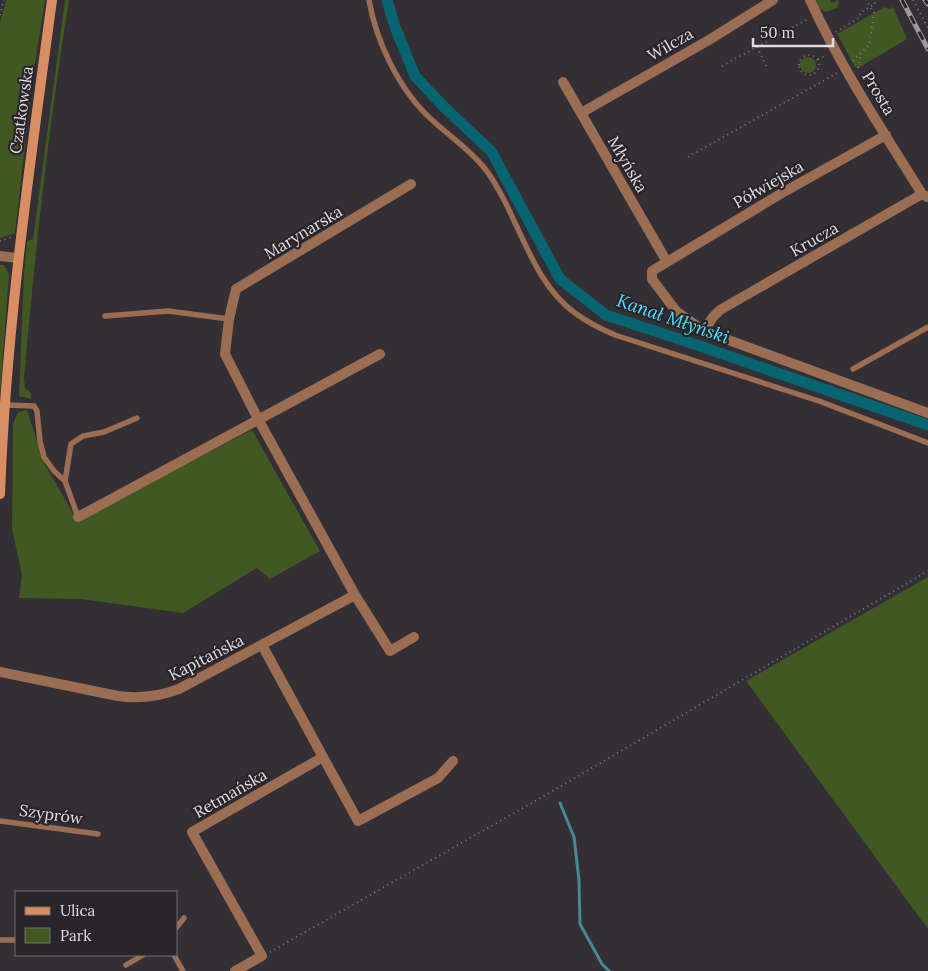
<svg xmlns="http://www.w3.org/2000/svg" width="928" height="971" viewBox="0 0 928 971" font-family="Lora,serif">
  <rect width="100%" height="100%" fill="#342e35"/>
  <!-- green -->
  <path fill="#415822" d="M6,0h39l-13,82 -17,151 -15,5v-215z
    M65,0h4c-20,125 -34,251 -45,378l1,10 6,5v6l-12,-3 5,-120 3,-35 6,-2z
    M816,0h14l2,3 6,-3 1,4 -2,4 -11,4 -7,-4z
    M885,7l4,2 4,-2 14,32 -49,29 -3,-1 -18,-33z
    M800 65a8 8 0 1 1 16 0a8 8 0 1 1-16 0Z
    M0,265h4l5,9 -9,121z
    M27,410l18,55 32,55 175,-90 68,121 -50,28 -13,-11 -74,45 -102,-14 -62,-1 3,-23 -10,-46 1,-105 5,-12z
    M928,577v352l-182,-248z"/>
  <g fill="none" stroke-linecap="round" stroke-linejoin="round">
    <!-- stream -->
    <path stroke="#478992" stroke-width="3" d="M560,803l14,34 5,43 1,44 22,40 7,7"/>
    <!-- canal -->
    <path stroke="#066571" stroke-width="11" d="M387,0l8,27 20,49 29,31 47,44 69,128 46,36 85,28 237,82"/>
    <!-- path -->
    <path stroke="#7f7a7f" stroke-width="2" stroke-dasharray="1 4" stroke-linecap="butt" d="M913,0l15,28
      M0,15l4,-15
      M836,32l23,-14 2,-6 14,-8 -1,-2
      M757,47l10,20
      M799 65a10 10 0 1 1 20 0a10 10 0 1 1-20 0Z
      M818,59l9,-4
      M853,61l16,-16 5,-32 -8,-13
      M722,66l86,-47
      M858,68l3,-14
      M688,157l149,-84
      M0,241l12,-4
      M270,952l281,-160 377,-221"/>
    <!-- lane -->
    <path stroke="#9b6d52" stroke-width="5.5" d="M369,0c7,41 30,90 62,119 18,17 40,31 55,51 33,45 44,111 89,143 12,9 26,16 40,22l204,66 109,42
      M105,316l63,-5 61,8
      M853,369l75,-42
      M6,405l28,1 3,5 3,30 4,16 10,14 11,10 13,36
      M65,481l6,-37 12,-8 21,-4 33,-14
      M0,821l98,13
      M176,928l8,-10
      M0,940h16
      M174,955l9,16
      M126,965l17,-10"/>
    <!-- street -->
    <path stroke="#9b6d52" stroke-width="10" d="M810,0c31,68 73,131 112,194l5,3
      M563,82l104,180
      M581,113l128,-73 64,-40
      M411,184l-175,105 -7,30 -4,35 33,65 97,176 35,56 24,-14
      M922,194l-202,116 -7,7 -9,14 224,82
      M0,256l18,2
      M704,331l-28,-20 -24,-32v-8l130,-78 104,-58
      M78,517l302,-163
      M0,672l118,24c22,3 40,1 61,-7l176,-94
      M323,757l35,64 80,-43 15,-17
      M235,971l27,-15 -70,-124 131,-75 -61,-112"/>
    <!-- secondary -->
    <path stroke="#d88e62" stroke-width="10" d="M0,494c6,-166 30,-330 52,-494"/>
    <defs>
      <path id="rail" d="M902,0l26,49
        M925,0l3,4"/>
    </defs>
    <!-- rail casing -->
    <use href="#rail" stroke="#9d999e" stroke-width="5"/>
    <!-- rail -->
    <use href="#rail" stroke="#2a242b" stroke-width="3" stroke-dasharray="9" stroke-linecap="butt"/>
  </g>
  <g text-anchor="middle" stroke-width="4.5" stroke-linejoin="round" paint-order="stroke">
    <!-- street labels -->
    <g font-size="16" fill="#e0dce0" stroke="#2a242b">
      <text transform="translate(670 44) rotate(-30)" y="6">Wilcza</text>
      <text transform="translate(879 93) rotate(59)" y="6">Prosta</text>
      <text transform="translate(21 110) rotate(-82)" y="6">Czatkowska</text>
      <text transform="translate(628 164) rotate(60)" y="6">Młyńska</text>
      <text transform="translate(768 184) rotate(-30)" y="6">Półwiejska</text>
      <text transform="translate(303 232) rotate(-31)" y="6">Marynarska</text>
      <text transform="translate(814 239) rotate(-30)" y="6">Krucza</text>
      <text transform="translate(206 657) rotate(-27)" y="6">Kapitańska</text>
      <text transform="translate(230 793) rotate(-30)" y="6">Retmańska</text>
      <text transform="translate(51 814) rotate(8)" y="6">Szyprów</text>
    </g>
    <!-- water labels -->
    <g font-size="18" font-style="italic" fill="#4be4fa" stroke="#2a242b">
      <text transform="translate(673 319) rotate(19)" y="6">Kanał Młyński</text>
    </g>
  </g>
  <!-- legend -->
  <rect x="15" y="891" width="162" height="65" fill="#2a242b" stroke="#736e73"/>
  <rect x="25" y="907" width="25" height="8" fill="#d88e62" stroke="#736e73"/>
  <text x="60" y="916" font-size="15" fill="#e0dce0">Ulica</text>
  <rect x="25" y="928" width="25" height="15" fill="#415822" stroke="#736e73"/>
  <text x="60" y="941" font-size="15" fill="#e0dce0">Park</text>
  <!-- scale -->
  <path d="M753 38v8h80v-8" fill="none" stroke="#e0dce0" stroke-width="2.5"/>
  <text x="760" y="38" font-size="15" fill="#e0dce0" stroke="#2a242b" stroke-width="4" paint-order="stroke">50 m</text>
</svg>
